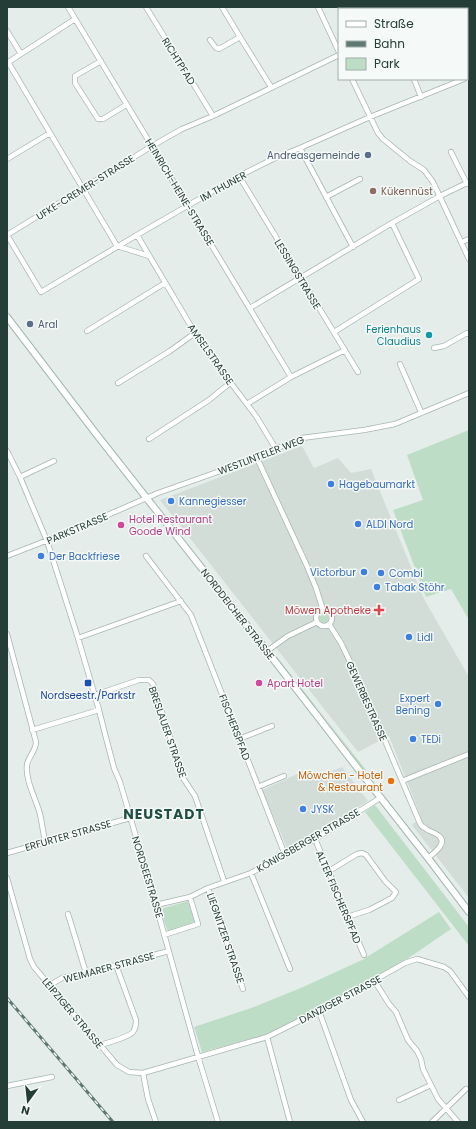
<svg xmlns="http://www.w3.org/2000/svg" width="476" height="1129" viewBox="0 0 476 1129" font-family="Poppins,sans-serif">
  <rect width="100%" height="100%" fill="#e4ede9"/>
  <!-- built -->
  <path fill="#d2ddd8" d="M302,446l12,22 24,-10 13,15 20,-4 53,130 45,78v221l-57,-73 9,-8 -32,-81 -31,16 -198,-252z
    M342,767l26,34 -80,49 -26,-60 44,-20 4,10z"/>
  <!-- green -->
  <path fill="#beddc6" d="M469,430v190l-18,-31 -25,8 -33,-87 30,-10 -16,-45z
    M319.5 618a4.5 4.5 0 1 1 9 0a4.5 4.5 0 1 1-9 0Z
    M280,661l86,109h-2l-48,-63 -3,-1 -34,-44z
    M375,805l94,122v19l-104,-134z
    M189,901l7,23 -28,8 -8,-23z
    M439,912l12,17 -41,28 -92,52 -53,26 -63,17 -8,-25 60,-20 49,-20 59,-27z"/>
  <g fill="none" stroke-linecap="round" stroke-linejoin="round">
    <defs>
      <path id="street" d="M68,7l223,370
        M146,7l67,109
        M318,7l21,45
        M384,7l1,2
        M453,7v2
        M7,31l14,23
        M240,37l31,50
        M210,40l6,8 3,1 21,-12 -18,-30
        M467,41l2,5
        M101,61l-26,15v7l23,36h5l23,-14
        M8,62l109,184 32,10
        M7,63l68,-44
        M352,79l26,54 5,6 27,22 14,9 9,12 36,77
        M414,79l7,18
        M300,148l53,99
        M451,152l16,32
        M7,159l43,-26
        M239,176l119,196
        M326,197l34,-18
        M7,235l34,57 96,-57 102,-59 34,-17 27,-11 70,-31 94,-38
        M7,235l145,-89 30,-17 31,-13 126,-61
        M137,235l58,98 22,32 39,51 20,33
        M462,242l7,-3
        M250,308l142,-85 48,-27 29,-14
        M87,331l78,-48
        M334,332l85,-53 -27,-56
        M434,348l10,-2 23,-13 2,1
        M400,364l21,48
        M118,383l52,-32 25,-18
        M247,404l44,-27 54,-27
        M149,439l60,-39 21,-17
        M7,451l13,26 27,64 31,97 21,72 5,20 10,38 6,14 36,123 41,148 21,69
        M257,458l50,108 9,22 7,22
        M20,477l34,-16
        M7,556l64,-25 87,-38 99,-35 23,-11 22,-9 62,-8 31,-6 74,-31
        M146,556l45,59 94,240
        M316 618a8 8 0 1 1 16 0a8 8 0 1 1-16 0Z
        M329,624l12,19 23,48 55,130c1,3 3,6 6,7 4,4 10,4 14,8 9,7 -5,17 -11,22
        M7,634l29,108c0,9 -8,15 -9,23 -2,15 9,34 13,49 2,9 3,18 5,27
        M78,638l103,-37
        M267,651l21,-15 29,-14
        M95,695l44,-15h10l4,4 30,94 12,18 29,85
        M32,730l67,-20
        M239,739l33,-13
        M402,781l67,-27
        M258,787l26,-11
        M315,839l49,116
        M7,853l123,-35
        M329,871l28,-17 5,-1 4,2 19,26 11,11 -4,6 -23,12 -22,7
        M251,873l39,96
        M7,878l23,81 4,8 83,98 12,7 14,1 124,-36 52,-26 86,-48 12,-4 27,8 6,4 19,26
        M208,888l35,101
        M156,905l34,-8 18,-9 43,-15 64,-34 65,-41
        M68,914l18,59
        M164,935l34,-11 -8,-27
        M374,980l15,24 7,8 12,28 9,11 4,8 2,10 15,30 20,23
        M50,985l12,-7 24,-5 83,-22
        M319,1011l32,89 12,22
        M267,1037l23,85
        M100,1045c7,-2 29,-8 33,-13 3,-4 3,-8 3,-12l-20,-55
        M143,1073l5,26 8,23
        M7,1086l45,-9
        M399,1100l32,-15
        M432,1122l34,-33"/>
      <path id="secondary" d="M7,317l90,118 170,216 99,128 62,79 41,54"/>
    </defs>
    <!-- street casing -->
    <use href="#street" stroke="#a7b5b0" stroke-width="6"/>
    <!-- secondary casing -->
    <use href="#secondary" stroke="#a3b8b0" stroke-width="8"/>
    <!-- street -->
    <use href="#street" stroke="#fff" stroke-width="4.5"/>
    <!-- secondary -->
    <use href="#secondary" stroke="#fff" stroke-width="6"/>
    <defs>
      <path id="rail" d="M7,998l106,124"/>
    </defs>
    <!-- rail casing -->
    <use href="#rail" stroke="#5e7972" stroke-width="3"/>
    <!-- rail -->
    <use href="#rail" stroke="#f5f9f7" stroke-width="1.5" stroke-dasharray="4.5" stroke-linecap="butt"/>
  </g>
  <!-- markers -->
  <g fill="#5c6f8a" stroke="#f5f9f7" stroke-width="1.5">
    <circle cx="368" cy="155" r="4"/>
    <circle cx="30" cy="324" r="4"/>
  </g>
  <circle fill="#8d6e63" stroke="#f5f9f7" stroke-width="1.5" cx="373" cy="191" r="4"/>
  <circle fill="#0f9aa8" stroke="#f5f9f7" stroke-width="1.5" cx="429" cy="335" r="4"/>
  <g fill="#3f7fe0" stroke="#f5f9f7" stroke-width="1.5">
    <circle cx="331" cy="484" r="4"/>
    <circle cx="171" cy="501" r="4"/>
    <circle cx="358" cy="524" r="4"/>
    <circle cx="41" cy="556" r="4"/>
    <circle cx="364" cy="572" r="4"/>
    <circle cx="381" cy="573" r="4"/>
    <circle cx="377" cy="587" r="4"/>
    <circle cx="409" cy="637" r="4"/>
    <circle cx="438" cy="704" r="4"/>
    <circle cx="413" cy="739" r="4"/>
    <circle cx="303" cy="809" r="4"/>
  </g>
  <g fill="#d1479c" stroke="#f5f9f7" stroke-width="1.5">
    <circle cx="121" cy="525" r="4"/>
    <circle cx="259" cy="683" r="4"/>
  </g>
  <path fill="#e0444e" stroke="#f5f9f7" stroke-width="1.5" d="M377 604h4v4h4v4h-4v4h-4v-4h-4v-4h4z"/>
  <rect fill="#1a4fb4" stroke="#f5f9f7" stroke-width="1.5" x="84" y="679" width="8" height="8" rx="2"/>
  <circle fill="#e8710a" stroke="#f5f9f7" stroke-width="1.5" cx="391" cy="781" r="4"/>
  <g text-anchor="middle" stroke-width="3" stroke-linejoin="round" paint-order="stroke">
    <!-- street labels -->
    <g font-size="10" fill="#243e37" stroke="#f5f9f7">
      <text transform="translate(179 61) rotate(58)" y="4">RICHTPFAD</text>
      <text transform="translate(223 186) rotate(-29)" y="4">IM THUNER</text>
      <text transform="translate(85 187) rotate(-32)" y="4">UFKE-CREMER-STRASSE</text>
      <text transform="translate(180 192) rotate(59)" y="4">HEINRICH-HEINE-STRASSE</text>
      <text transform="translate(298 274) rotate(59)" y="4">LESSINGSTRASSE</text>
      <text transform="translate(211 354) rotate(55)" y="4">AMSELSTRASSE</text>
      <text transform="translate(261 455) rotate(-21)" y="4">WESTLINTELER WEG</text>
      <text transform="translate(77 528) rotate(-23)" y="4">PARKSTRASSE</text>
      <text transform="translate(238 614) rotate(52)" y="4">NORDDEICHER STRASSE</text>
      <text transform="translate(367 701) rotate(66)" y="4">GEWERBESTRASSE</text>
      <text transform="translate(235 727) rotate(69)" y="4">FISCHERSPFAD</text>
      <text transform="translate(168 732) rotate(71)" y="4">BRESLAUER STRASSE</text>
      <text transform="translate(68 835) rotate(-16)" y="4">ERFURTER STRASSE</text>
      <text transform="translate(308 840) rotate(-30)" y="4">KÖNIGSBERGER STRASSE</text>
      <text transform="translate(148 877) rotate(73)" y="4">NORDSEESTRASSE</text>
      <text transform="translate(339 897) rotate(67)" y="4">ALTER FISCHERSPFAD</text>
      <text transform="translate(226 938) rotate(71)" y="4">LIEGNITZER STRASSE</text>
      <text transform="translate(109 967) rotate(-15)" y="4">WEIMARER STRASSE</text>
      <text transform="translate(340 999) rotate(-28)" y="4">DANZIGER STRASSE</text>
      <text transform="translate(73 1013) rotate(50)" y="4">LEIPZIGER STRASSE</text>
    </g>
    <!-- service labels -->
    <g font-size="10" fill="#4e5e75" stroke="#f5f9f7" text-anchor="end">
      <text x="360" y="159">Andreasgemeinde</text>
      <text x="38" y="328" text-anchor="start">Aral</text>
    </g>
    <!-- education labels -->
    <g font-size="10" fill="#785e54" stroke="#f5f9f7" text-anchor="start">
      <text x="381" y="195">Kükennüst</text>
    </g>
    <!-- culture labels -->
    <g font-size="10" fill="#0d838f" stroke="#f5f9f7" text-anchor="end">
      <text x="421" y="333">Ferienhaus<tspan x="421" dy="12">Claudius</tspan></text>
    </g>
    <!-- shop labels -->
    <g font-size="10" fill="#366cbe" stroke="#f5f9f7" text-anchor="start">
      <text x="339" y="488">Hagebaumarkt</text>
      <text x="179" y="505">Kannegiesser</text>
      <text x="366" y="528">ALDI Nord</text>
      <text x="49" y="560">Der Backfriese</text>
      <text x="356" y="576" text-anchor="end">Victorbur</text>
      <text x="389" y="577">Combi</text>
      <text x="385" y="591">Tabak Stöhr</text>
      <text x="417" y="641">Lidl</text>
      <text x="430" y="702" text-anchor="end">Expert<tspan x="430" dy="12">Bening</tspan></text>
      <text x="421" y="743">TEDi</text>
      <text x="311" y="813">JYSK</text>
    </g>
    <!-- hotel labels -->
    <g font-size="10" fill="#b23c85" stroke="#f5f9f7" text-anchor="start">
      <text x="129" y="523">Hotel Restaurant<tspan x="129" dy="12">Goode Wind</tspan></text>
      <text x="267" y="687">Apart Hotel</text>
    </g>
    <!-- health labels -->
    <g font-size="10" fill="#be3a42" stroke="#f5f9f7" text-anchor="end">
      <text x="371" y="614">Möwen Apotheke</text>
    </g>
    <!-- transit labels -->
    <g font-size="10" fill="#164399" stroke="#f5f9f7">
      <text x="88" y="699">Nordseestr./Parkstr</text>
    </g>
    <!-- food labels -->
    <g font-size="10" fill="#c56008" stroke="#f5f9f7" text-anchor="end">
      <text x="383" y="779">Möwchen - Hotel<tspan x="383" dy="12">&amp; Restaurant</tspan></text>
    </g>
    <!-- district labels -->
    <g font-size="14" font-weight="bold" letter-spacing="1" fill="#205044" stroke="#f5f9f7">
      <text x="164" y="819">NEUSTADT</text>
    </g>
  </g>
  <!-- border -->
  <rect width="476" height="1129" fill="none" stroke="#243e37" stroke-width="16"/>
  <!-- legend -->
  <rect x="338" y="8" width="130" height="72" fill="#f5f9f7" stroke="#a1aeaa"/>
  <rect x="346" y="21" width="20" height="6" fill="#ffffff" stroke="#a1aeaa"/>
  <text x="374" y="28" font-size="12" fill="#243e37">Straße</text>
  <rect x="346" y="41" width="20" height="6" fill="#5e7972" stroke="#a1aeaa"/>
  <text x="374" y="48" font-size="12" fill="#243e37">Bahn</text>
  <rect x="346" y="58" width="20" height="12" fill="#beddc6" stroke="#a1aeaa"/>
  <text x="374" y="68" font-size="12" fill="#243e37">Park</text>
  <!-- north arrow -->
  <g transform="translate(28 1101) rotate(195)" stroke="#f5f9f7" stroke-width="3" paint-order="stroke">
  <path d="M0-3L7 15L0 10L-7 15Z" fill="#243e37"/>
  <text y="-6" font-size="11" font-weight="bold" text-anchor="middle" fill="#243e37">N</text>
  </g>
</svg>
